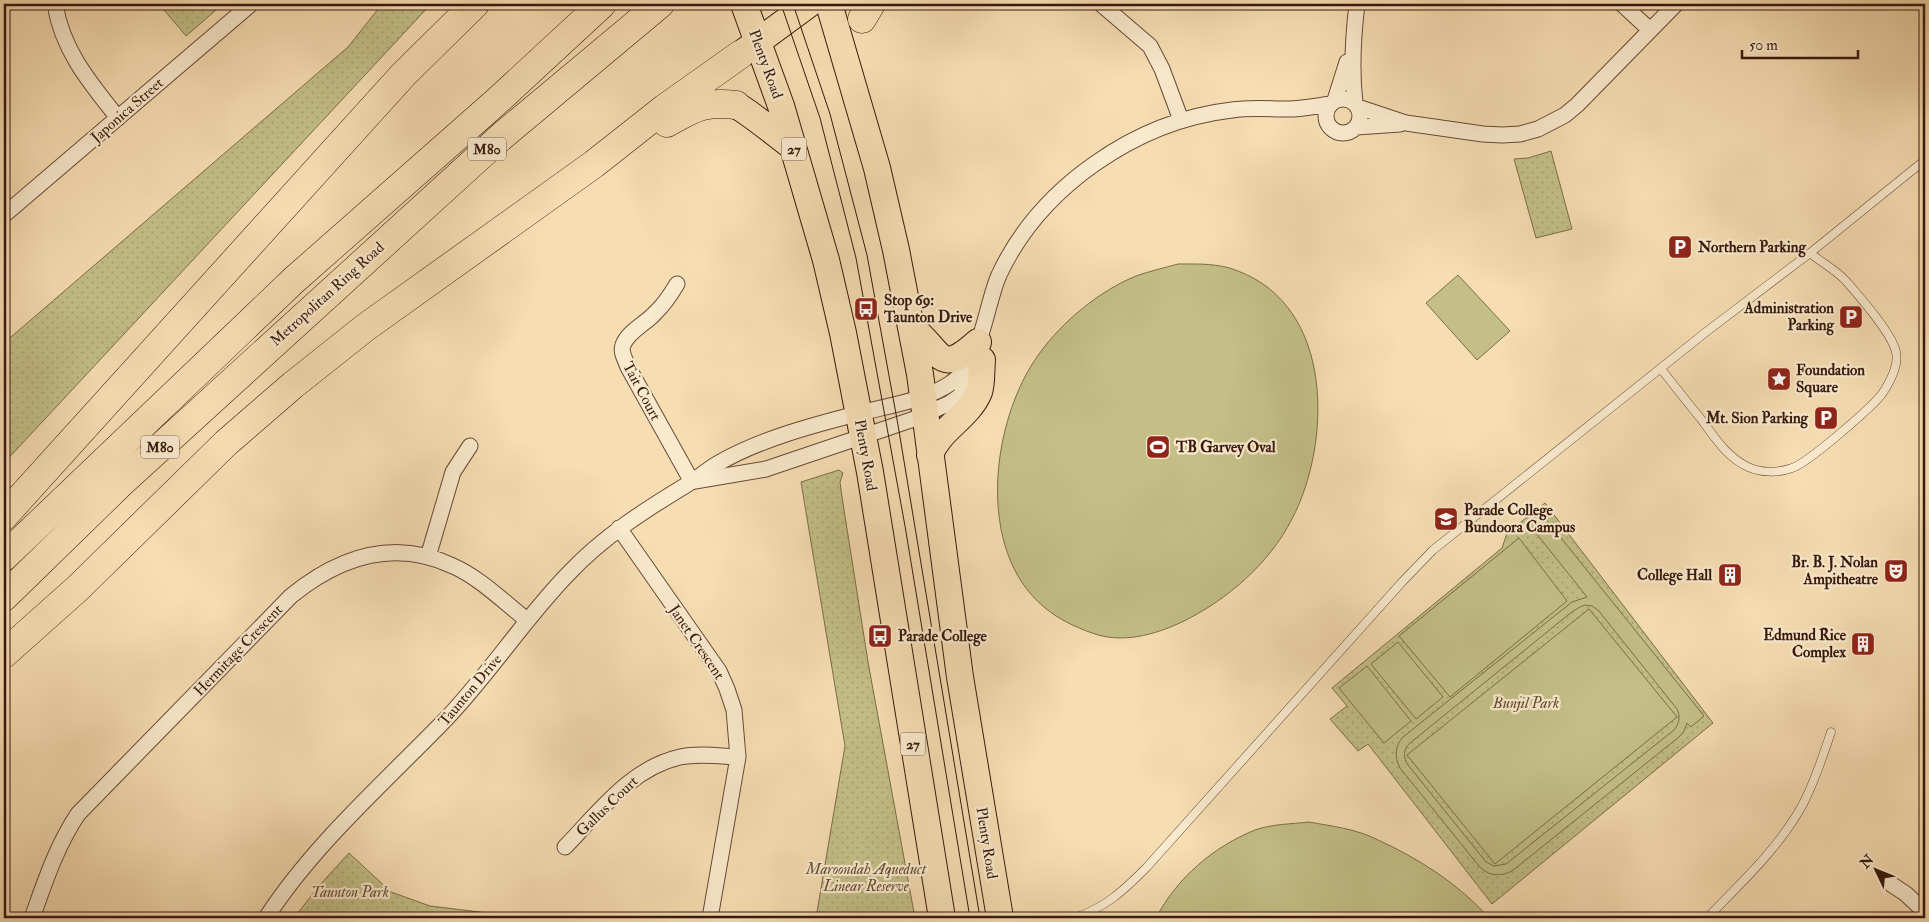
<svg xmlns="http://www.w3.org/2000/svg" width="1929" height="922" viewBox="0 0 1929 922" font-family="'IM FELL Double Pica',serif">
  <defs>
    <pattern id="park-dots" width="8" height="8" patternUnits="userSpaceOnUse" patternTransform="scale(1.25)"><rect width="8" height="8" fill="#c3bf87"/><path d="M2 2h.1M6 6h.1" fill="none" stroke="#a8a373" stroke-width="1.8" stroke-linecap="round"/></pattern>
  </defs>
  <rect width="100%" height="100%" fill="#f6ddb2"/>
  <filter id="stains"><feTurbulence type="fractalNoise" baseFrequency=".004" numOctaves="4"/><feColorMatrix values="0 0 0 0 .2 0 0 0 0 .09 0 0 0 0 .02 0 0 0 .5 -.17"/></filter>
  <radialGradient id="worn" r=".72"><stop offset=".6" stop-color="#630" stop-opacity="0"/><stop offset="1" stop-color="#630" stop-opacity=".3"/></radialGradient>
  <!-- park -->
  <path fill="url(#park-dots)" stroke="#7d6c4a" d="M159,4h64l-37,32z
    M382,4h49l-427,459v-120l344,-296z
    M1551,151l21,78 -36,9 -22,-79 14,-1z
    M839,470l4,3 -3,9 2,15 26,165 47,256h-99l29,-172 -44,-264z
    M1545,503l168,220 -221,181 -124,-160 -10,7 -28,-32 17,-13 -15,-18 170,-140 5,-15z
    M349,853l42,39 39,14 58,7 6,5h-200l24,-31z"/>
  <!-- pitch -->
  <path fill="#c3bf87" stroke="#7d6c4a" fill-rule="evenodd" d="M1178,264c20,0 41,-1 60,7 96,36 94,171 54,248 -23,45 -65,81 -110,103 -28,13 -60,22 -90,11 -17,-6 -34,-14 -48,-26 -69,-57 -53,-187 -5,-253 23,-32 60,-63 97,-78 14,-5 28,-8 42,-12z
    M1458,275l52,56 -33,29 -51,-57z
    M1541,513l163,203 -13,11 -4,-4 -3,8 -5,6 -167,134c-12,6 -24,5 -33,-5l-79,-98c-6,-11 -5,-22 3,-31l169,-135 15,-5 -59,-74zM1585,605l7,1 6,4 79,99c4,8 2,15 -3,21l-168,134 -12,2 -8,-4 -78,-97c-5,-7 -5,-16 2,-22l158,-128 10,-7z
    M1519,538l48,63 -117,96 -51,-61z
    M1589,609l88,108 -182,147 -88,-109z
    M1398,642l45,55 -27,22 -45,-55z
    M1367,666l44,55 -27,22 -45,-55z
    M1309,822c22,4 47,7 67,17 42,19 83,45 113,79h-333c21,-40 57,-71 99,-88 16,-6 37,-6 54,-8z"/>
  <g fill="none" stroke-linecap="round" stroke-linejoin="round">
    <defs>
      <path id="service" d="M1661,369c13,16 26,33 40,50 13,18 26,38 47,48 13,6 31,6 44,1 16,-5 79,-60 90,-74 8,-12 17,-28 14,-42 -4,-19 -37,-56 -50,-71 -10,-11 -25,-19 -36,-28
        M1075,918c32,-12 47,-26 71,-50l257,-287 30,-31 273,-218 104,-79 115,-93
        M1707,918c35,-36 72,-70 96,-114 12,-23 20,-48 28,-72"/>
      <path id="minor" d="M55,4c7,46 35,79 63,114
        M1101,4l49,42 12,23 19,51
        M1622,4l28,26
        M1326 116a17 17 0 1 1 34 0a17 17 0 1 1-34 0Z
        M1335,100l12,-38
        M1355,103c-4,-34 -2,-66 2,-99
        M1358,107l48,16 77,11 19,1 18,-1 18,-5 27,-14 12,-10 99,-101
        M1356,127l44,-3
        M4,215l247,-211
        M677,284c-6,10 -12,20 -21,28 -9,11 -28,19 -33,33 -3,7 3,16 5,22l64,115
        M695,481l71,-12 148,-50 36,-16 10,-7 17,-28
        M619,528l100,143 8,18 7,21 4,47 -28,161
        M428,557l25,-85 17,-26
        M565,847c34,-35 66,-79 115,-90 18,-4 39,-1 58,0
        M1891,884l15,10 19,18
        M32,918c13,-36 24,-71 46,-104l213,-218c48,-39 103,-58 162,-30 27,12 51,36 74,54
        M266,918c48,-74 119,-136 180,-199 44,-46 79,-101 123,-146 35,-37 76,-63 119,-89 10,-6 19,-14 29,-20 42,-25 100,-40 147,-52 28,-7 62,-12 87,-29 31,-20 34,-76 48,-108 41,-88 137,-154 233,-165 19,-3 37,-1 56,-1 14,0 29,-3 43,-5"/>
      <path id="trunk" d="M744,4l37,102 45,154 17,73 27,139 72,446
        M829,4l48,164 19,82 24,124 40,303 40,241
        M745,51l64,-47
        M736,105c20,12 38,28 57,42
        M911,327c31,24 27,51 67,15
        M930,455c9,-26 38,-37 49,-63 3,-9 2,-21 3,-32"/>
      <path id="motorway" d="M862,19l9,-15
        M667,123c27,-15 37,-22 69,-18
        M4,516l399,-441 72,-71
        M4,557l290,-277 202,-178 106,-98
        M4,597l117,-114 381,-347 158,-132
        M4,654l74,-66 148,-145 67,-58 73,-58 228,-163 71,-56 76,-54"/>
    </defs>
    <!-- service casing -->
    <use href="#service" stroke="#674936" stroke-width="9"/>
    <!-- minor casing -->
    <use href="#minor" stroke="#674936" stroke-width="17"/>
    <!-- trunk casing -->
    <use href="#trunk" stroke="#37180c" stroke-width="28"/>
    <!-- motorway casing -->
    <use href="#motorway" stroke="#37180c" stroke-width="29"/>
    <!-- service -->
    <use href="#service" stroke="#f9e9cd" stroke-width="8"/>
    <!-- minor -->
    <use href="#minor" stroke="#f9e9cd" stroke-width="15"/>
    <!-- trunk -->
    <use href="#trunk" stroke="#f6ddb2" stroke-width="26"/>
    <!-- motorway -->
    <use href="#motorway" stroke="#f6ddb2" stroke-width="28"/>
    <!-- tram -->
    <path stroke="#37180c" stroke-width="1" d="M781,4l39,114 36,140 49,268 65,392
      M793,4l37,110 37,141 31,170 82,493"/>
  </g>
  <!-- icons -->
  <defs>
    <symbol id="parking-square" viewBox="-11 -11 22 22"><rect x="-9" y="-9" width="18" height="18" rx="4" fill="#8f2418" stroke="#f9e9cd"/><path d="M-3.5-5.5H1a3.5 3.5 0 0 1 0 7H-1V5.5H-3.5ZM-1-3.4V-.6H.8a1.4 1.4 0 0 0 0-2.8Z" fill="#fff"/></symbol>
    <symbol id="bus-square" viewBox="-11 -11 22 22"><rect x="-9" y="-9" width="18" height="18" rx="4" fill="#8f2418" stroke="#f9e9cd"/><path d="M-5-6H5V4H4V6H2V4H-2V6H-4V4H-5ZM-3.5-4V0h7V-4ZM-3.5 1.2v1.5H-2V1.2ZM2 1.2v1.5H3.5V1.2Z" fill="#fff"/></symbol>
    <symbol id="sight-square" viewBox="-11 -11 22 22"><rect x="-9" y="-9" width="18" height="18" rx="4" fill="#8f2418" stroke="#f9e9cd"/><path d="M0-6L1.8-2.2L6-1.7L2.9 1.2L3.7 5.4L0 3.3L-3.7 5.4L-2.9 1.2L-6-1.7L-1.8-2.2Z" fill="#fff"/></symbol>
    <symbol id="stadium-square" viewBox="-11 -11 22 22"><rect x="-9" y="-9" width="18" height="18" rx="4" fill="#8f2418" stroke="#f9e9cd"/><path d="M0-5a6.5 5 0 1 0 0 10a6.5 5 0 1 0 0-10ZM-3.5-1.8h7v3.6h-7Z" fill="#fff"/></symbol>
    <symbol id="school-square" viewBox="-11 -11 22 22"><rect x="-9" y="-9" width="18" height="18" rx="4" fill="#8f2418" stroke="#f9e9cd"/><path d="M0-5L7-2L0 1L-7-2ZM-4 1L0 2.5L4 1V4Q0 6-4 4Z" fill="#fff"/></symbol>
    <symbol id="theatre-square" viewBox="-11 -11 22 22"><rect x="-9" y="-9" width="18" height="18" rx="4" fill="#8f2418" stroke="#f9e9cd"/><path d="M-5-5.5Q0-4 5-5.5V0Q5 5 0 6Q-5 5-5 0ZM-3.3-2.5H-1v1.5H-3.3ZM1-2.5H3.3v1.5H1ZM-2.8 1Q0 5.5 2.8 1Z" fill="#fff"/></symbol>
    <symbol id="building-square" viewBox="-11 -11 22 22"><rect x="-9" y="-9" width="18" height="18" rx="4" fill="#8f2418" stroke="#f9e9cd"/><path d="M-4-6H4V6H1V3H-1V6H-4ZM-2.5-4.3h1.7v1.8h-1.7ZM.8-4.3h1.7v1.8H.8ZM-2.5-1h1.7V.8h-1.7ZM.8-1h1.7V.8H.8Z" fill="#fff"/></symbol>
  </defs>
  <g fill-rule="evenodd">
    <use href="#parking-square" x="1666" y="233" width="28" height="28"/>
    <use href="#bus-square" x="852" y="295" width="28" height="28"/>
    <use href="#parking-square" x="1837" y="303" width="28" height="28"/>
    <use href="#sight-square" x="1765" y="365" width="28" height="28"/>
    <use href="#parking-square" x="1812" y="404" width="28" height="28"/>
    <use href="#stadium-square" x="1144" y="433" width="28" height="28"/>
    <use href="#school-square" x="1432" y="505" width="28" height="28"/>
    <use href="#theatre-square" x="1882" y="557" width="28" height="28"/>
    <use href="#building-square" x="1716" y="561" width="28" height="28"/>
    <use href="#bus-square" x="866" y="622" width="28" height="28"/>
    <use href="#building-square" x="1849" y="630" width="28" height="28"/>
  </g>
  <g text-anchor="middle" stroke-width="4.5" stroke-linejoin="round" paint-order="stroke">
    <!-- shield labels -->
    <g fill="#f9e9cd" stroke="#715746" stroke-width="1">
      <rect x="468" y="137.5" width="38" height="23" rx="4"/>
      <rect x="781.5" y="137.5" width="25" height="23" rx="4"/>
      <rect x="141" y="435.5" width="38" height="23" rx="4"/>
      <rect x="900.5" y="732.5" width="25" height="23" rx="4"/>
    </g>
    <g font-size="14" font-weight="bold" fill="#37180c">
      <text x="487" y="154">M80</text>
      <text x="794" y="154">27</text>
      <text x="160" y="452">M80</text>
      <text x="913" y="749">27</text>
    </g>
    <!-- street labels -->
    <g font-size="15" fill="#37180c" stroke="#f9e9cd">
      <text transform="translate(766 64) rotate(70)" y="5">Plenty Road</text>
      <text transform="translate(127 110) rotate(-41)" y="5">Japonica Street</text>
      <text transform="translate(327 294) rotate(-42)" y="5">Metropolitan Ring Road</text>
      <text transform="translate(642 391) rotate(62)" y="5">Tait Court</text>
      <text transform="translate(866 455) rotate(80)" y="5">Plenty Road</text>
      <text transform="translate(697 642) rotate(56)" y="5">Janet Crescent</text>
      <text transform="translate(238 650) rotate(-46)" y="5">Hermitage Crescent</text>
      <text transform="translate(470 690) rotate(-50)" y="5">Taunton Drive</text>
      <text transform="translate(607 806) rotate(-44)" y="5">Gallus Court</text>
      <text transform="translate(987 843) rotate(81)" y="5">Plenty Road</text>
    </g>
    <!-- poi labels -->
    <g font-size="15" font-weight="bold" fill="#37180c" stroke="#f9e9cd" text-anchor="start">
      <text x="1698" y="252">Northern Parking</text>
      <text x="884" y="305">Stop 69:<tspan x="884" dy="17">Taunton Drive</tspan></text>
      <text x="1834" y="313" text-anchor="end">Administration<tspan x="1834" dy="17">Parking</tspan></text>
      <text x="1796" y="375">Foundation<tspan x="1796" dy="17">Square</tspan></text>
      <text x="1808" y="423" text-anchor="end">Mt. Sion Parking</text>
      <text x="1176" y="452">TB Garvey Oval</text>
      <text x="1464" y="515">Parade College<tspan x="1464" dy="17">Bundoora Campus</tspan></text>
      <text x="1878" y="567" text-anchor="end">Br. B. J. Nolan<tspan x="1878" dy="17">Ampitheatre</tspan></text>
      <text x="1712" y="580" text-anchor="end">College Hall</text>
      <text x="1846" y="640" text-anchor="end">Edmund Rice<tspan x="1846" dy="17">Complex</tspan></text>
      <text x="898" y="641">Parade College</text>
    </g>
    <!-- park labels -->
    <g font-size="15" font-style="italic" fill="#614a31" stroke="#f9e9cd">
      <text x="1526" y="708">Bunjil Park</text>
      <text x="866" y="874">Maroondah Aqueduct<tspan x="866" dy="17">Linear Reserve</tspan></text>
      <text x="350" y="897">Taunton Park</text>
    </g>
  </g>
  <!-- margin -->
  <rect width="1929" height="922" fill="none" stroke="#f6ddb2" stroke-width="20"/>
  <rect x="5" y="5" width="1919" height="912" fill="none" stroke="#37180c" stroke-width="2.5"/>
  <rect x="10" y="10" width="1909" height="902" fill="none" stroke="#37180c"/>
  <!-- north arrow -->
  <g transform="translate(1876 870) rotate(313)" stroke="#f9e9cd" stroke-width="4" paint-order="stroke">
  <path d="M0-4L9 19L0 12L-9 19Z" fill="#37180c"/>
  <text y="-8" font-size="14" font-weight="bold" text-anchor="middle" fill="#37180c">N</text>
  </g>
  <!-- scale -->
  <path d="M1742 50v8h116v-8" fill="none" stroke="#37180c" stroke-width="2.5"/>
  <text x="1749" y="50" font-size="15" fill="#37180c" stroke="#f9e9cd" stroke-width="4" paint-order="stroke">50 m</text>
  <rect width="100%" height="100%" filter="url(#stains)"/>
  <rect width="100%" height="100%" fill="url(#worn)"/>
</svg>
